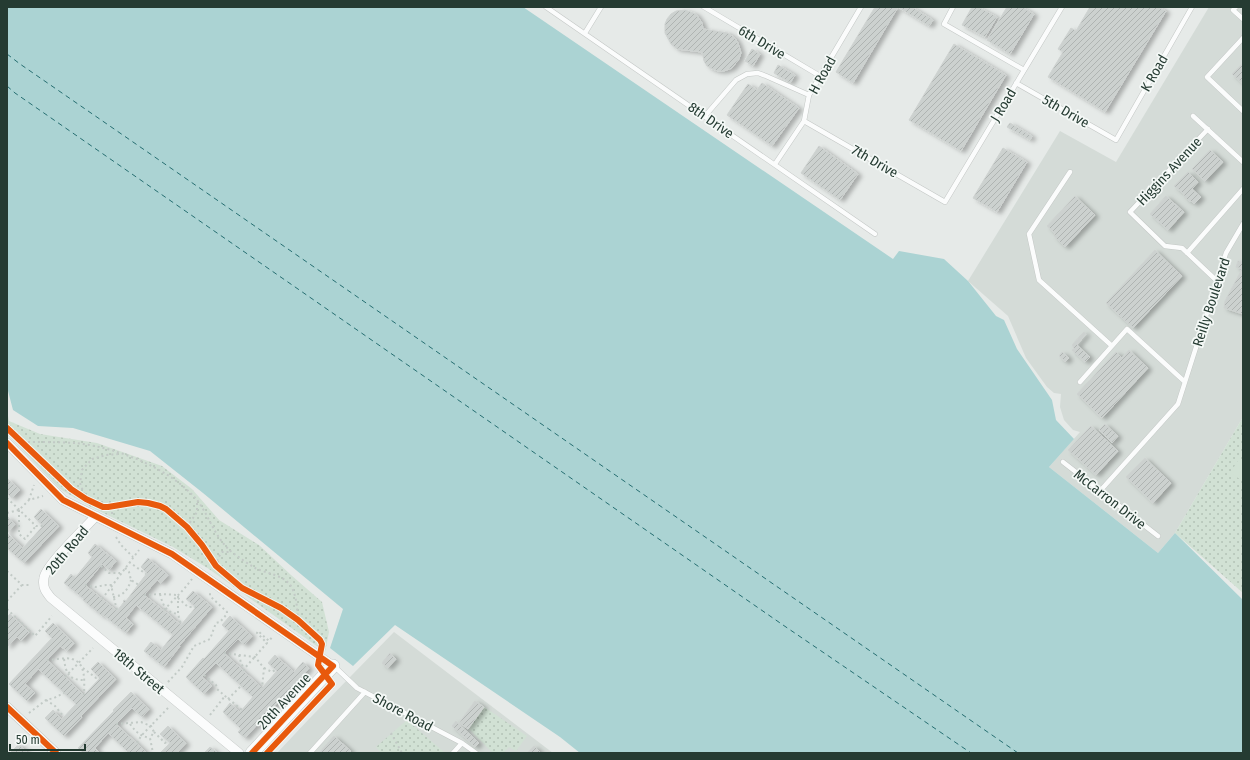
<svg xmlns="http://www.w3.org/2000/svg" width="1250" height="760" viewBox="0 0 1250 760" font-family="'Fira Sans Condensed',sans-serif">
  <defs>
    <pattern id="grass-dots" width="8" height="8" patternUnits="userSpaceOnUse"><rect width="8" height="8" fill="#d1e1d4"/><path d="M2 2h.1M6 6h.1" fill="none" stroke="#b3c2b6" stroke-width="1.8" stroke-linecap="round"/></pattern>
    <pattern id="building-hatch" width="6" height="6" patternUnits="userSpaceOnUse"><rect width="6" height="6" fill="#ccd1cf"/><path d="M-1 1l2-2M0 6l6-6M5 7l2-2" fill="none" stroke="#afb4b2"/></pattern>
    <filter id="shadow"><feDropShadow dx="4" dy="2" stdDeviation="2" flood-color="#0004"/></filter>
  </defs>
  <rect width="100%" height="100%" fill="#e6eae8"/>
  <!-- built -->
  <path fill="#d4dbd7" d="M1209,7h34v410l-68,116 -17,20 -109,-86 31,-35 -7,-2 -9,-10 -4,-13 1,-13 -7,-1 -7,-6 -21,-29 -18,-42 -40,-35 92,-150 56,31z
    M394,632l159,121h-276l32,-34z"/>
  <!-- grass -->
  <path fill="url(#grass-dots)" d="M7,411l2,10 31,13 57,9 65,23 30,23 27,31 40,25 32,30 31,27 7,30 -4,20 -116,-83 -36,-22 -82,-40 -31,-18 -53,-55z
    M1243,417v176l-68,-60z
    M483,706l44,30 -11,15 -7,-4 -6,6h-10l-24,-24z
    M407,720l38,33h-64l-5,-6z"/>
  <!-- garden -->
  <path fill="#d1e1d4" d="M1239,459l4,3v19l-13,-8z"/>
  <!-- water -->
  <path fill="#abd3d3" d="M7,7h516l370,252 6,-8 45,8 24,22 28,35 8,4 13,29 35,51 4,20 18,19 -25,28 109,86 17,-20 68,67v153h-663l-20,-16 -165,-112 -42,41 -23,-18 13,-39 -140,-116 -53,-42 -77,-23 -35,-2 -25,-16 -6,-23z"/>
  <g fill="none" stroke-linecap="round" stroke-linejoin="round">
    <!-- ferry -->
    <path stroke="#266e71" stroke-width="1" stroke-dasharray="5 4" stroke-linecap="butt" d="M7,54l13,10 998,689
      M7,86l8,7 768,532 188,128"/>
  </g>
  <!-- building -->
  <path fill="url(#building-hatch)" stroke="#cfd3d1" filter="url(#shadow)" d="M875,7h37l21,13 -4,6 -31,-19 -45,76 -17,-11z
    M972,7h6l19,10 -12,20 -23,-12z
    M1007,7h15l12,7 -24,40 -23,-14z
    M1090,7h69l7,4 -61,101 -57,-35 15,-25 -5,-3 13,-21 5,3z
    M685,10l11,4 6,9 1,6 25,4 7,5 3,5 3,10 -2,6 -7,9 -8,3h-6l-6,-2 -5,-3 -3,-5 -2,-9 -25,-3 -6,-5 -6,-11v-9l2,-5 4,-5 5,-3z
    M954,44l52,31 -45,76 -52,-31z
    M752,49l8,5 -7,12 -8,-5z
    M778,65l17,10 -5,8 -16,-10z
    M1241,65l2,1v18l-11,-10z
    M762,83l37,25 -27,38 -45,-31 21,-31 9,6z
    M1010,123l22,13 -2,4 -23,-13z
    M819,146l39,28 -18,26 -39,-27z
    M1003,148l24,14 -30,50 -24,-14z
    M1210,150l13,12 -18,19 -13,-12z
    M1188,172l10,10 -6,7 9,8 -7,7 -3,-3h-2l-5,-5v-2l-10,-8z
    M1075,196l20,19 -30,32 -11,-11 1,-2 -8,-8z
    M1166,196l18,16 -16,18 -18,-16z
    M1155,250l27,26 -49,52 -27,-25z
    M1238,261l5,1v52l-19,-6 1,-7 17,-32 -6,-2z
    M1084,332l2,2 -9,11 13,12 -5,5 -13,-12 2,-2 -2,-3z
    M1129,350l19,18 -46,50 -25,-24 39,-42 6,6z
    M1062,352l7,6 -4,4 -6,-6z
    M1105,424l13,12 -6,7 -13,-13z
    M1091,426l27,25 -22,24 -28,-25z
    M1145,458l26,25 -18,20 -27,-26z
    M7,478l13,12 -8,8 -5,-5z
    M41,509l18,17 -35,37 -17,-15v-32l8,8 -8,9 16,15 20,-22 -9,-9z
    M95,544l21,17 -7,9 -7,-6 -17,21 32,26 7,-9 -1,-1 1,-1 2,1 21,-28 -6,-6 7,-9 20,17 -7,8 -4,-3 -13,15 28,22v1l9,7 15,-18 -10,-8 7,-8 19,16 -33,39h1l-16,21 -20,-16 7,-9 10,8 12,-15 -37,-30 -10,13 7,6 -7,9 -23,-18 -1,1 -19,-16 1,-1 -20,-16 7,-9 4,4 17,-21 -4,-4z
    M10,614l19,18 -8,9 -4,-4 -10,10v-18l1,-1 -1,-1v-10z
    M230,616l22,20 -8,9 -6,-6 -14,14 38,35 15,-17 -9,-8 7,-8 19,17 9,-10 6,6 -64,70 -7,-6 3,-3 -18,-17 7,-9 10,9 13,-15 -37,-34 -14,14 10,9 -8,8 -18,-17 17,-19 1,1 25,-28 -7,-6z
    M53,623l21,20 -7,8 -7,-5 -13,14 37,35 16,-17 -9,-9 7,-7 18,17 -35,37 1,1 -18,19 -19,-18 8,-8 9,9 14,-15 -38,-35 -13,15 10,9 -8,8 -18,-17 43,-46 -7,-7z
    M390,653l6,6 -8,9 -6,-5z
    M131,692l18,17 -7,8 -10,-9 -16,16 28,26 3,3h-18l-21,-20 -13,15 5,5h-16l-6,-5 36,-37 -1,-1z
    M475,701l9,6 -16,22 -9,-6z
    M456,721l23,22 -4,4 -23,-21z
    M168,726l18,17 -9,10h-17l10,-10 -10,-9z
    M334,736l17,15 -2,2h-30z
    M19,744l9,9 -17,-1z
    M534,746l7,7h-14z
    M210,747l8,6h-14z"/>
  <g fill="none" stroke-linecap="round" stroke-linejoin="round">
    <defs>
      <path id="lane" d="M546,7l329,227
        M704,7l116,69
        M953,7l-9,17 80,46
        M1236,7l-3,3 10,9
        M585,33l16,-26
        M1243,38l-36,39 36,34
        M1016,83l100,57 76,-133
        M705,116l31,-36 11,-6 11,-1 8,3 43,19
        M1193,116l50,46
        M804,121l141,81 117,-195
        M1208,129l-78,83 35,34 17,2 35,33
        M775,164l29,-43 5,-26 52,-88
        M1070,172l-41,62 10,46 73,66
        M1187,253l56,-64
        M1080,382l47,-53 58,53
        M1063,462l95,74
        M1100,491l78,-87 48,-151 17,-29
        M335,667l22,21 105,55 14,10
        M310,753l55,-61
        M453,753l9,-10"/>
      <path id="street" d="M7,443l56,57 109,54 161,112
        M96,516c-11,12 -51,50 -52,62 -2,9 2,14 7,20l188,155
        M7,707l49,46"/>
      <path id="secondary" d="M252,753l81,-87"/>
    </defs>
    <!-- lane casing -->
    <use href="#lane" stroke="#c3c7c5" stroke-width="5.5"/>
    <!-- street casing -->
    <use href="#street" stroke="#c3c7c5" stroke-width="10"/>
    <!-- secondary casing -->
    <use href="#secondary" stroke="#c1c7c5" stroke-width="14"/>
    <!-- path -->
    <path stroke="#c2cac6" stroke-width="2" stroke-dasharray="2 3" stroke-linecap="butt" d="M23,442c17,0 35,0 52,1 41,4 95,25 122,57 13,17 18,39 36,53 7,5 15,11 22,15 12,6 31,7 37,20 5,10 5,21 6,32
      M7,498l29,28h7
      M86,499l-6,-16 2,-13 10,-11 14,-4 14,-1
      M29,500l5,-15
      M19,510v24l6,5 11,-13
      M7,513l12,-3 10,-10 14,-4
      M112,514v-8
      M187,527l10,-15v-10
      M116,537l5,8 12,12
      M129,562l17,12
      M101,566l8,7h11
      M216,566l2,-8 4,-6h9
      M125,568l4,4 2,8 8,5
      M7,571l15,14h9
      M85,585l10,2 11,-2h5l6,26
      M160,594c3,12 6,18 18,20
      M144,595l16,-1 18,1v19l3,11
      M113,597c10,-1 15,-7 18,-17
      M178,598l10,9h8
      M102,599l37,-49
      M7,601l15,-16
      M7,609l28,27 17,-20
      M164,610l20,-21 8,-10
      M7,628h1
      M224,653l31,4 9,11 -2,20
      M239,655l2,8 3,6
      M64,659c2,15 5,21 20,21
      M47,660c6,0 19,-3 25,-1 15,4 12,24 12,36
      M83,668l13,10h4
      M264,668l8,4 3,-2
      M244,671v-2l23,-26 -10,-10 1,-2 11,10 4,-5
      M204,675l12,10 1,4 8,7 17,14
      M65,677l28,-29
      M168,682l14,-15 12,-21 16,-7 6,-16 4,-1 7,-8v-2l-17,-16v-4
      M332,687l2,4
      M228,699l13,-13
      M46,700l9,6 9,11
      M29,713l17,-13 8,-2 10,-5
      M210,715l15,-19
      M116,724l25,-2 10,4 3,6 -4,6 3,15
      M130,724c6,8 10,12 20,14
      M154,732l11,11 3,-2
      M391,733l11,20
      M137,743l4,-7 27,-28"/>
    <!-- lane -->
    <use href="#lane" stroke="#fbfcfc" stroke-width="4.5"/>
    <!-- street -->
    <use href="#street" stroke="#fbfcfc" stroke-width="9"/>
    <!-- secondary -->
    <use href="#secondary" stroke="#fbfcfc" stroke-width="13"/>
    <defs>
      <path id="cycleway" d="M7,428l64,61 15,10 17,8h5l30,-5 10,1 12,3 6,3 21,18 15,18 14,21 26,22 39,20 17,12 22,20 2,4 -4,21 14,19 -65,69
        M7,443l56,57 109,54 161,112 -81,87
        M7,707l49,46"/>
    </defs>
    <!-- cycleway casing -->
    <use href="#cycleway" stroke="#f4f8f6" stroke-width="8"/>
    <!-- cycleway -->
    <use href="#cycleway" stroke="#e8590c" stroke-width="6"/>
  </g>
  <g text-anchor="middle" stroke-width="3.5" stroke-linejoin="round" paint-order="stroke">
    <!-- street labels -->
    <g font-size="14" fill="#253b32" stroke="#f4f8f6">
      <text transform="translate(762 42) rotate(31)" y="5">6th Drive</text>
      <text transform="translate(1154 73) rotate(-60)" y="5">K Road</text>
      <text transform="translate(822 75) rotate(-61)" y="5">H Road</text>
      <text transform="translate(1003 105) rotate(-59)" y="5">J Road</text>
      <text transform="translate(1066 111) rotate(30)" y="5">5th Drive</text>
      <text transform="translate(711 120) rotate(35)" y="5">8th Drive</text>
      <text transform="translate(875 161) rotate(30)" y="5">7th Drive</text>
      <text transform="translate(1169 171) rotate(-47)" y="5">Higgins Avenue</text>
      <text transform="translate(1211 302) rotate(-72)" y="5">Reilly Boulevard</text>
      <text transform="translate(1110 499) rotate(38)" y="5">McCarron Drive</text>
      <text transform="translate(67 550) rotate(-50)" y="5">20th Road</text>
      <text transform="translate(139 671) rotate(40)" y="5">18th Street</text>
      <text transform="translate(284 701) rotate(-47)" y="5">20th Avenue</text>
      <text transform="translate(403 712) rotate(28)" y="5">Shore Road</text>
    </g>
  </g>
  <!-- border -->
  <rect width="1250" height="760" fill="none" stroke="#253b32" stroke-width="16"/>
  <!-- scale -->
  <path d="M10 744v6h75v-6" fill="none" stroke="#253b32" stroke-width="2"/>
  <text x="16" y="744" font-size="12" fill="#253b32" stroke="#f4f8f6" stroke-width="3" paint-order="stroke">50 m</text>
</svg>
